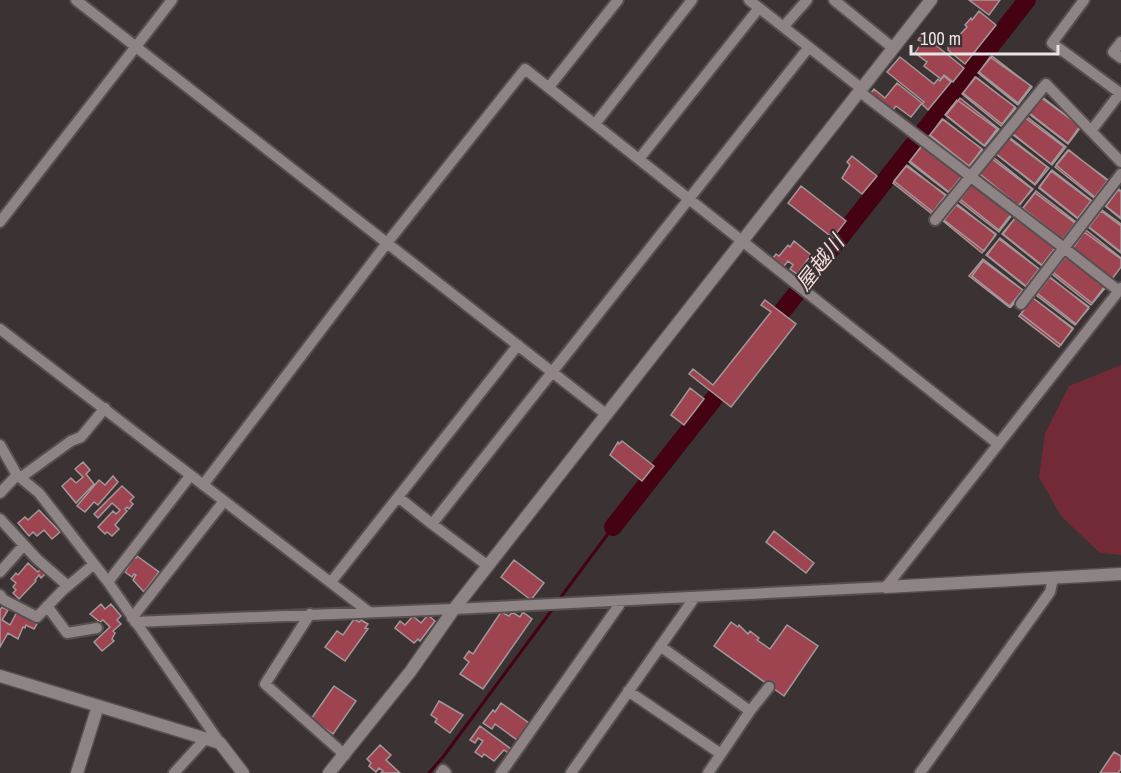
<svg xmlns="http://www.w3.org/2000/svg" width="1121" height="773" viewBox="0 0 1121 773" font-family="'Archivo Narrow','Noto Sans JP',sans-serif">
  <rect width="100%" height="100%" fill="#3b3233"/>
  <!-- green -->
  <path fill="#722b36" d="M1121,365v190l-21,-2 -39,-37 -22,-39 6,-44 24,-47z"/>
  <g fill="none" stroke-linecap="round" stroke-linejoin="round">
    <!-- stream -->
    <path stroke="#440213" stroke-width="3" d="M558,601l55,-74
      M429,773l14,-16 111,-150"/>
    <!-- river -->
    <path stroke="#440213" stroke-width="18" d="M766,332l261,-332
      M613,527l118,-150"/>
  </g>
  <!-- building -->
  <path fill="#9e4451" stroke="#a39899" stroke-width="1.5" d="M969,0h31l-11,15z
    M979,11l17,14 -31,39 -17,-14v-3l19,-20 -2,-2 6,-7 1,2z
    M922,34l42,34 -11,14 -9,-7 -3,4 -17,-13 3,-4 -12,-9 7,-11 -4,-2z
    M992,56l40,31 -14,18 -40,-32z
    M900,57l34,27 4,-5 2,2 4,-5 7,6 -23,28 -6,-6 2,-2 -37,-30z
    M990,57l41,29 -13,17 -39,-31z
    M975,77l40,30 -13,17 -39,-31z
    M976,77l40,31 -15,18 -39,-32z
    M897,83l25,20 -11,14 -15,-11 -4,5 -22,-17 4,-5 11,9z
    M1041,96l40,31 -13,17 -40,-31z
    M1040,97l40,29 -12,17 -40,-31z
    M960,98l39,31 -14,17 -39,-31z
    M957,100l40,29 -13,17 -39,-31z
    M1026,116l40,31 -14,18 -40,-31z
    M1024,117l40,30 -13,17 -39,-31z
    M942,119l40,30 -13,17 -39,-31z
    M943,119l40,31 -14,17 -40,-31z
    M1007,137l40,30 -12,17 -40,-31z
    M1009,137l40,31 -14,17 -39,-31z
    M923,144l40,31 -14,18 -40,-31z
    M922,146l40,30 -13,16 -39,-31z
    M1068,150l40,30 -13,17 -39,-32z
    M1069,150l39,31 -14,17 -39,-31z
    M852,156l25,20 -15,18 -20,-16 8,-13 -3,-3z
    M993,157l40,32 -15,17 -40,-31z
    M992,159l40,30 -13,17 -39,-32z
    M907,165l39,31 -14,18 -39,-31z
    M906,166l40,29 -13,17 -39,-31z
    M1052,170l40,31 -14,18 -39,-31z
    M1051,171l40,30 -13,17 -39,-31z
    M973,183l40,31 -14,18 -40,-31z
    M972,184l40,29 -13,17 -39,-31z
    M801,186l45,35 -13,17 -45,-35z
    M1119,189l2,2v28l-16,-13z
    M1118,190l3,2v26l-15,-12z
    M1036,191l40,31 -14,18 -40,-31z
    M1035,193l40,30 -12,17 -40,-32z
    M957,204l39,31 -14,18 -39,-32z
    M956,205l40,29 -12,17 -40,-31z
    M1102,210l19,14v29l-33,-26z
    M1101,211l20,15v26l-32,-25z
    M1016,217l40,31 -14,18 -40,-32z
    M1015,218l40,30 -13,17 -39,-31z
    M1086,230l35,28v9l-9,12 -40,-31z
    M1084,232l37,27v8l-9,12 -39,-31z
    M1000,238l39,31 -13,18 -40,-32z
    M999,239l40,30 -13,17 -39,-31z
    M794,241l17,14 -14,19 -7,-5 3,-4 -5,-4 -4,5 -11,-8 3,-4 3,2 9,-11 2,2z
    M1064,256l41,30 -13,17 -39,-31z
    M1066,256l40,31 -15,18 -39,-31z
    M983,259l40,31 -14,17 -40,-31z
    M983,261l41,30 -13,16 -39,-31z
    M1049,277l40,30 -13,17 -39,-31z
    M1050,277l39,31 -14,17 -39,-30z
    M1033,298l40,30 -12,17 -40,-31z
    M1033,298l40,31 -14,18 -40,-31z
    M765,300l31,24 -65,83 -42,-33 4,-5 20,16 58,-73 -10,-7z
    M690,388l14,11 -20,26 -13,-10z
    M622,441l32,25 -12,15 -32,-26 8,-13 1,2z
    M83,462l7,8 -4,4 8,10 -18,19 -14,-17 9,-8 5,5 7,-6 -8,-8z
    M113,476l5,6 -20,23 -4,-3 -9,10 -8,-6 22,-26 6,5z
    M122,486l12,11 -4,4 3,3 -4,5 -2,-2 -2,2 2,2 -12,14 4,4 -7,7 -5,-4 -2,2 -7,-7 15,-16 3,3 4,-4 -8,-7 -14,15 -4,-4z
    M39,510l21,22 -8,7 -8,-9 -7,6 -4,-4 -4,4 -11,-13 7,-6 3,3z
    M774,531l40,32 -8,10 -40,-31z
    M137,556l22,16 -15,20 -11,-12 3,-5 -2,-1 -2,3 -7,-5 9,-15 2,1z
    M514,560l30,23 -13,17 -30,-23z
    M28,563l10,9 3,-3 5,4 -5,5 -2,-3 -4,5 1,1 -17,18 -6,-6 3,-3 -3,-3 3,-4 -5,-4 5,-6 2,2z
    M101,604l4,5 6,-5 10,12 -4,4 4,4 -8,7 2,2 -3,6 2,2 -12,10 -8,-9 16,-15 -7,-7 -3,2 -10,-8z
    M2,607l6,3 -6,10 8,5 7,-13 20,12 -3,5 -8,-4 -1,3 -2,-1 -5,12 -10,-6 -8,14v-37z
    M501,612l8,4 3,-4 8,5 3,-5 9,7 -49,70 -23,-15 9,-12 -5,-4 5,-7 4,3z
    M428,615l7,6 -15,20 -2,-2 -4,4 -19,-15 5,-7 5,4 8,-9 8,7z
    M354,619l5,3 2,-2 7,4 -3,4 3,1 -23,32 -20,-14 12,-16 6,4z
    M731,622l7,5 1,-2 9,9 2,-3 9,7 -2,2 13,9 17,-24 31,21 -34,50 -70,-50z
    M334,686l22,15 -23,33 -22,-15z
    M439,701l24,14 -13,18 -15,-11 2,-3 -6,-4z
    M501,703l28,20 -12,17 -22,-16 -3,5 -9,-6 10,-13 2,2z
    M480,726l31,23 -3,4 -4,-3 -10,11 -10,-7 -2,3 -7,-5 8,-11 -5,-3 -3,5 -5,-3z
    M380,745l11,10 -5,5 14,13h-19l2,-2 -4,-3 -3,4 -7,-6 2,-3 -4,-4z
    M1114,752l7,4v13l-3,4h-18z"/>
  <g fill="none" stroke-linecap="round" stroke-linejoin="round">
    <defs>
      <path id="minor" d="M76,0l531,415
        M749,0l113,89
        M834,0l59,48
        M1084,0l-32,43 68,50 -29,38 30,31
        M784,26l23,-26
        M1121,42l-8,10 8,6
        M549,87l69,-87
        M860,92l204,156 57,-74
        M595,124l97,-124
        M639,159l120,-151
        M935,220l111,-136 45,47
        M0,222l172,-222
        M1021,304l43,-56 55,43
        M0,329l369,283
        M0,445l17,30 22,18 69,89 112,161
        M20,478l51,-37 10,-4 24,-29
        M203,485l184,-242 138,-174 473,375
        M0,493l17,-18
        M398,497l120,-152
        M0,519l37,40 31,27
        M432,524l56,42
        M0,572l24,-27
        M108,582l82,-106
        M331,582l67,-85 34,27 377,-477
        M0,595l4,5 33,17 25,-26 32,-27
        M47,606l20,27 30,-5
        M310,614l-45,70 80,71
        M132,618l92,-117
        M135,622l319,-13 432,-22 235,-299
        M628,691l93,63 29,-43 -90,-65
        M750,711l19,-24
        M174,773l32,-35
        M441,773l2,-3 3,3
        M501,773l121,-172
        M571,773l124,-176
        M708,773l13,-19
        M920,773l130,-181 3,-13"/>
      <path id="tertiary" d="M886,587l235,-13
        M0,676l220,67 23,30
        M77,773l21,-67
        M329,773l81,-101 44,-63 477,-609"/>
    </defs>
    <!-- minor casing -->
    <use href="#minor" stroke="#564f50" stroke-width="14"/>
    <!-- tertiary casing -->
    <use href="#tertiary" stroke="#564f50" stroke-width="15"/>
    <!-- minor -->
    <use href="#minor" stroke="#8f8485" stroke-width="10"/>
    <!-- tertiary -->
    <use href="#tertiary" stroke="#8f8485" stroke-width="12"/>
  </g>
  <g text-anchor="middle" stroke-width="4.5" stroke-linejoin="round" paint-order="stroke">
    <!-- water labels -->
    <g font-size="21" font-style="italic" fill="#f6dbdc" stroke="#3b3233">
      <text transform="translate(820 263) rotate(-52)" y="7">屋越川</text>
    </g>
  </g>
  <!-- scale -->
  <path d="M911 45v9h147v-9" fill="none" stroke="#eae4e5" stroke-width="3"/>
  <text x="920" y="45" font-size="18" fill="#eae4e5" stroke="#3b3233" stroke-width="4.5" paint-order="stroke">100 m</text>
</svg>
